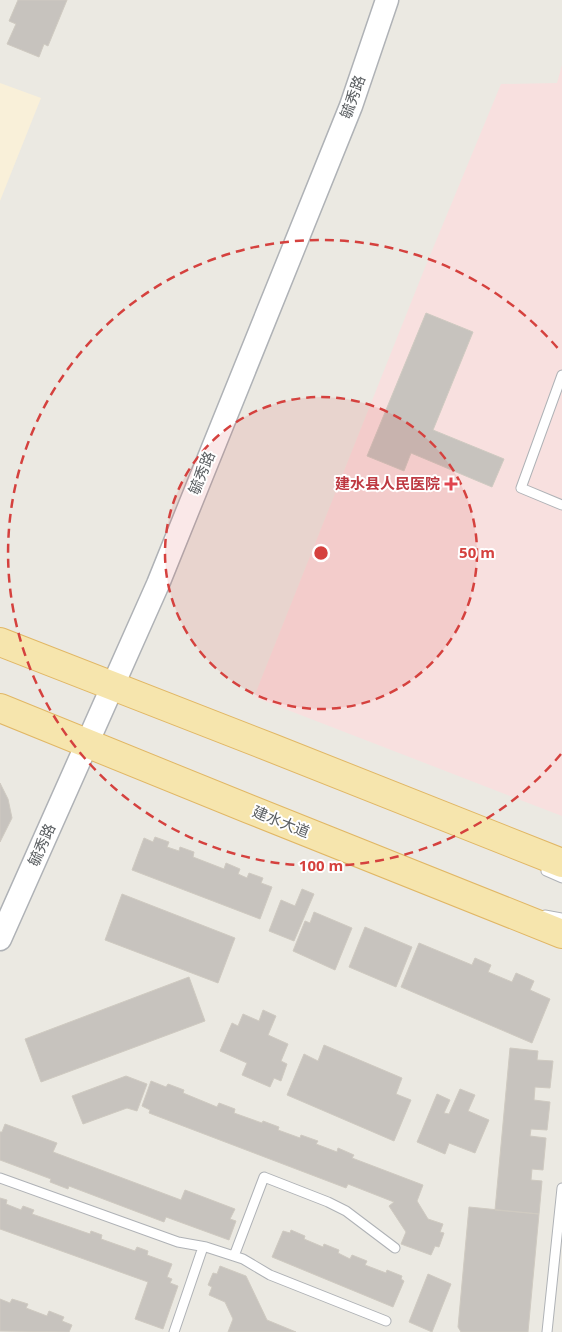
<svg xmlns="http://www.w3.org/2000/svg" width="562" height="1332" viewBox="0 0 562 1332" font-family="'Open Sans','Noto Sans SC',sans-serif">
  <rect width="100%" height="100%" fill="#ebe9e2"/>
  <!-- commercial -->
  <path fill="#f9f0d9" d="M0,83l41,15 -41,103z"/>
  <!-- medical -->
  <path fill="#f8e0df" d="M562,65v751l-308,-119 170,-427 77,-186 56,-1z"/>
  <!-- building -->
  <path fill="#c7c3be" stroke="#cfcac1" d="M18,0h49l-19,46 -4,-2 -5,13 -32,-13 9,-20 -7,-3z
    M426,313l47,19 -40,98 71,29 -12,28 -81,-34 -7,18 -37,-15z
    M0,783l8,16 4,19 -12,24z
    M155,837l14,5 -2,5 12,4 1,-4 14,5 -1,5 31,12 2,-6 14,6 -2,5 9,4 2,-5 14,5 -2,5 11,4 -12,32 -128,-49 12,-32 9,4z
    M302,889l12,5 -20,47 -25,-10 12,-31 14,6z
    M122,894l113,44 -17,45 -113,-43z
    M314,912l38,16 -17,42 -42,-19 12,-30 5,2z
    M365,927l47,20 -16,40 -47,-20z
    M419,943l53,22 3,-7 16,7 -3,7 24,10 4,-9 18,8 -4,9 20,9 -18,44 -131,-56z
    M189,977l16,44 -164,61 -16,-43z
    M263,1010l13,6 -8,19 20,9 -7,17 6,3 -6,17 -7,-3 -4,9 -28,-12 5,-12 -27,-12 12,-28 6,3 5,-12 16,7z
    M324,1045l78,33 -6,16 15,6 -17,41 -107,-46 17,-41 14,7z
    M510,1048l28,3 -1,9 16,1 -3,27 -15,-1 -1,13 16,2 -3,28 -16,-1 -1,7 16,2 -3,32 -11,-1 -1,11 11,1 -3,33 -44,-4z
    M126,1076l21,8 -10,27 -10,-3 -44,16 -11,-28z
    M151,1081l15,6 2,-3 16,6 -1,3 34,14 2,-4 16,6 -1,4 28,10 1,-2 16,6 -1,3 22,8 1,-3 17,6 -2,3 21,8 1,-4 16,7 -2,3 71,27 -6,16 11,18 15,5 -3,8 4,1 -5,14 -4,-1 -4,9 -30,-11 5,-12 -17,-26 5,-4 -46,-18 -2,4 -197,-75 1,-3 -8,-4z
    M460,1089l15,6 -7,16 21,9 -14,33 -26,-10 -4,11 -28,-12 20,-48 13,6 -6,13 5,1z
    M5,1124l52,19 -4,9 128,48 4,-10 50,19 -5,10 6,2 -7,19 -63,-23 -2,5 -95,-36 -1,3 -18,-7 1,-3 -51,-19v-28h2z
    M0,1198l7,2 -1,4 15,6 2,-4 11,4 -2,4 58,20 1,-3 11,4 -1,4 34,12 2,-4 11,4 -1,4 25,9 -5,13 5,2 -2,4 8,3 -15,43 -28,-10 13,-37 -148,-53z
    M469,1207l70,7 -11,118h-67l-3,-5z
    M291,1230l14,6 -1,3 19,8 1,-3 15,6 -1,3 12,6 2,-4 15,6 -2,4 21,8 1,-3 15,6 -1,3 3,2 -11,26 -121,-50 11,-26 7,2z
    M220,1266l26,10 21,44 29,12h-68l5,-13 -8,-17 -16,-7 3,-8 -4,-2 5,-12 4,1z
    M428,1274l23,10 -19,48 -23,-10z
    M0,1299l10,4 2,-4 16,5 -2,4 21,8 2,-5 15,6 -2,4 10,4 -3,7 -69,-1z"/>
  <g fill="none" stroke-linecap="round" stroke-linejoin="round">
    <defs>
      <path id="service" d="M562,375l-41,113 41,17
        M546,871l16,7
        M545,915l17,3
        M0,1178l178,64 28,5 37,12 27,16 116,46
        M234,1256l30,-79 64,25 18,9 49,37
        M174,1332l29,-85
        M547,1332l15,-144"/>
      <path id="tertiary" d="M0,939l158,-355 193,-478 36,-106"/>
      <path id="primary" d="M0,642l272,106 290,115
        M0,708l249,101 313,125"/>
    </defs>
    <!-- service casing -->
    <use href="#service" stroke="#afb2b6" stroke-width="11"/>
    <!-- tertiary casing -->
    <use href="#tertiary" stroke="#afb2b6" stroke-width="25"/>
    <!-- primary casing -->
    <use href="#primary" stroke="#e1b765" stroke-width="30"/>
    <!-- service -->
    <use href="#service" stroke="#fff" stroke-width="9"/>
    <!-- tertiary -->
    <use href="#tertiary" stroke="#fff" stroke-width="22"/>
    <!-- primary -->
    <use href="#primary" stroke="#f6e5ad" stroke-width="28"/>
  </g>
  <!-- distance rings -->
  <circle cx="321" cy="553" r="156" fill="#d5413e" fill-opacity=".12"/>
  <g fill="none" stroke="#d5413e" stroke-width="2.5" stroke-dasharray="9 6">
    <circle cx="321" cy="553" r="156"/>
    <path d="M561 754A313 313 0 1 1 561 352"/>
  </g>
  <!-- markers -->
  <path fill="#e0444e" stroke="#fff" stroke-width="2" d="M448.5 476.5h5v5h5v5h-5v5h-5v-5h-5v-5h5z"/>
  <g text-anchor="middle" stroke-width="4" stroke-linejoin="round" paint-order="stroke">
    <!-- street labels -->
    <g font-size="15" fill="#5a5e61" stroke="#fff">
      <text transform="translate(353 97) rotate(-70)" y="5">毓秀路</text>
      <text transform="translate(202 473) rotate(-68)" y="5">毓秀路</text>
      <text transform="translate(281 822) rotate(22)" y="5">建水大道</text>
      <text transform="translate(42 845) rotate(-66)" y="5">毓秀路</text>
    </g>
    <!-- health labels -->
    <g font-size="15" font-weight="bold" fill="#be3a42" stroke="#fff" text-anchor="end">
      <text x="440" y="489">建水县人民医院</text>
    </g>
  </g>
  <circle cx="321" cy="553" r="8" fill="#d5413e" stroke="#fff" stroke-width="2.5"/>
  <g font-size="15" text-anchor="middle" font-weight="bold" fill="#d5413e" stroke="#fff" stroke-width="4" stroke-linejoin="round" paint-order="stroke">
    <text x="477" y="558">50 m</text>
    <text x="321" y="871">100 m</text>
  </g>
</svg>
